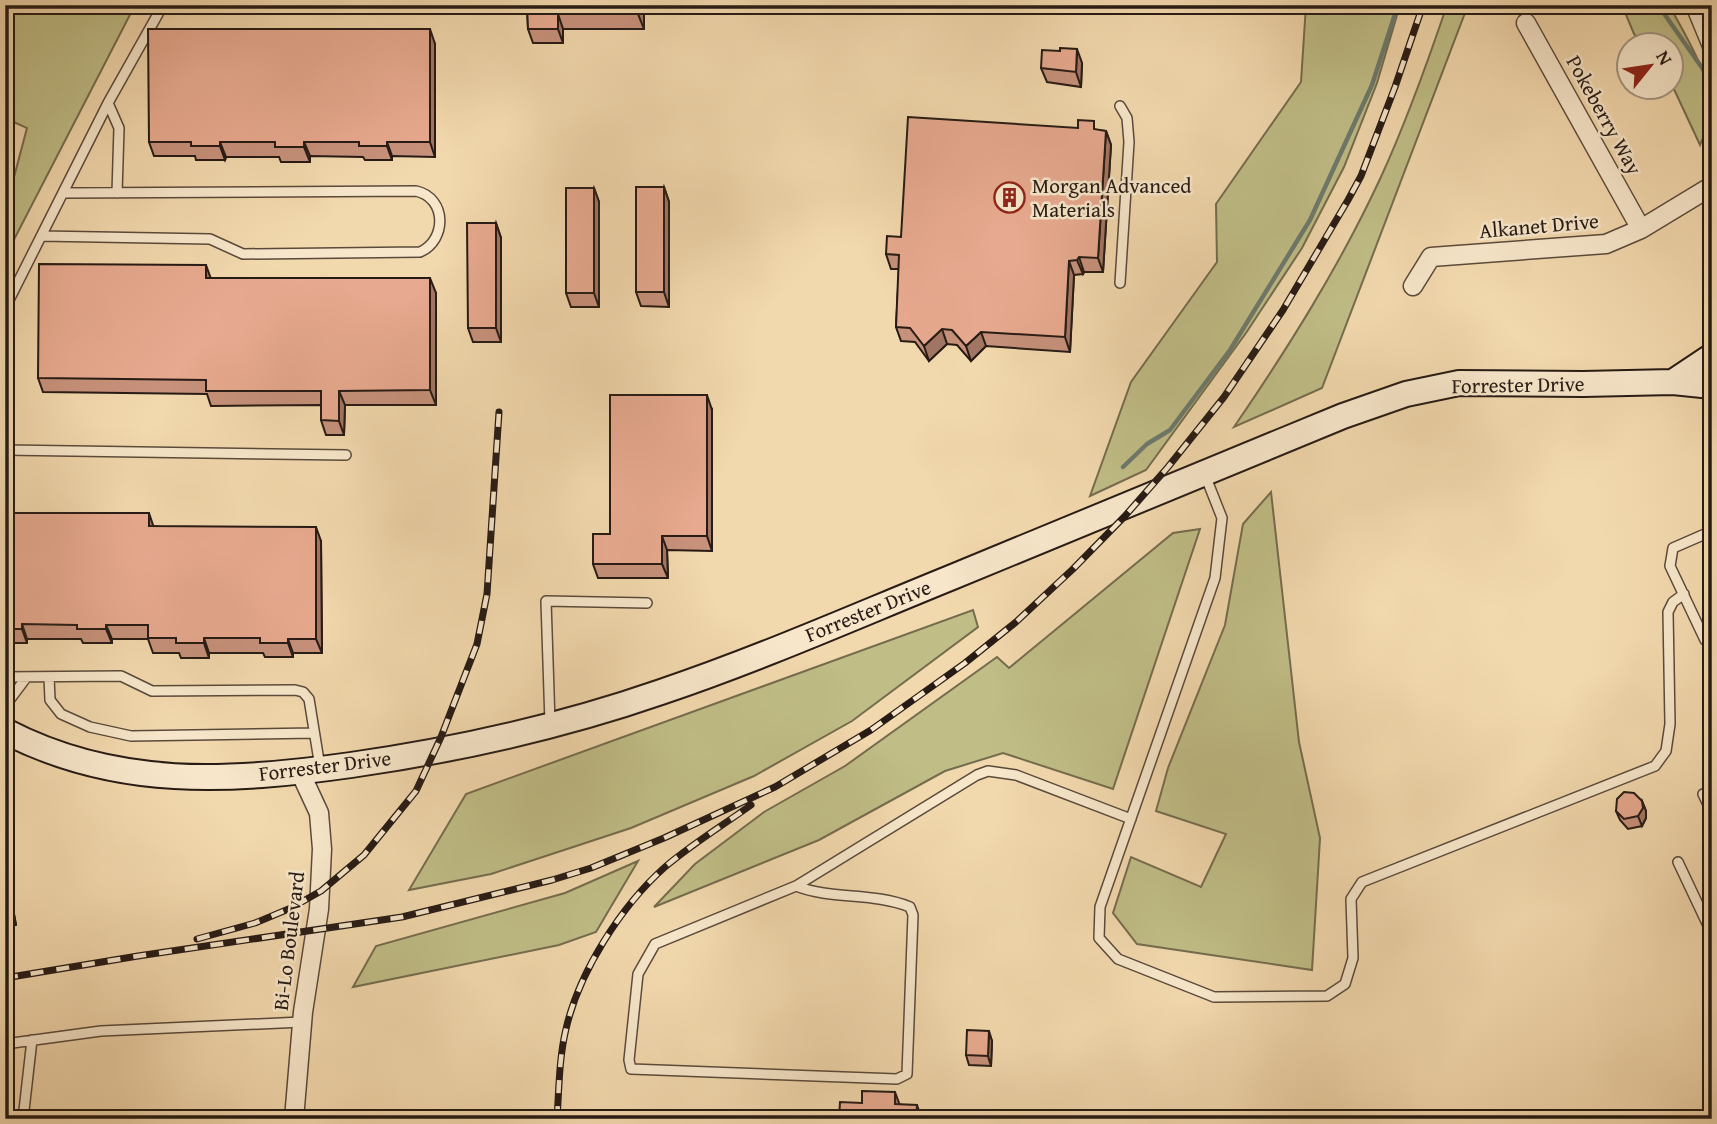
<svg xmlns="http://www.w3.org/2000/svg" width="1717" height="1124" viewBox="0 0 1717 1124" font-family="'Gentium Book Plus',serif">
  <rect width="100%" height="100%" fill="#f2d8ad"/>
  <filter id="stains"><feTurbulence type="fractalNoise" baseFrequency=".00286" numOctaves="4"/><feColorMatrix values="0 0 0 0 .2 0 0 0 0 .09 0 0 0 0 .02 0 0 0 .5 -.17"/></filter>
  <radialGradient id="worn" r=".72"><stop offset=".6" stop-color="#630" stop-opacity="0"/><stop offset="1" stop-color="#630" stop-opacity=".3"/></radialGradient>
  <!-- green -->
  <path fill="#c0bd86" stroke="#746c4e" stroke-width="2" d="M5,5h130l-130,252v-46l22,-83 -22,-10z
    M1306,5h94l-23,78 -33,84 -42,81 -56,85 -100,137 -56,26 41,-114 86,-120 -1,-58 85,-122z
    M1447,5h21l-146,383 -88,39c54,-79 105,-160 146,-248 26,-56 47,-115 67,-174z
    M1622,5h47c16,30 48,80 42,115 -3,9 -8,17 -11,25l-28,-60v-39l-29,-1 -9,-11z
    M1271,492l28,250 21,96 -8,132 -175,-26 -24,-31 18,-56 70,30 25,-53 -70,-23 12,-43 57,-143 18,-101z
    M1200,529l-87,260 -110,-36 -58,18 -126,69 -165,67 41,-43 69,-52 81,-46 152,-109 12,11 164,-135z
    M973,610l5,17 -126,94 -98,55 -123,52 -140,46 -82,16 57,-96z
    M638,861l-42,71 -37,13 -206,42 23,-41 189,-53z"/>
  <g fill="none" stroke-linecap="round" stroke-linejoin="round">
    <!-- stream -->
    <path stroke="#6d7a6d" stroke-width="4.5" d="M1658,5l54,77
      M1123,467l24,-23 23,-14 60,-80 80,-130 62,-135 26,-80"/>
    <defs>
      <path id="lane" d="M108,103l11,25 -2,65
        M41,236l169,3 33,15 177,-2c27,-12 27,-54 -4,-61l-353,2
        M1120,283l9,-141 -2,-24 -7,-12
        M5,308l103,-205 55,-98
        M5,450l341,5
        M1205,475l17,43 -7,60 -115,329 -1,31 19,21 96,38 113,-1 18,-12 8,-26 -2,-59 11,-17 293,-116 11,-15 4,-27 -2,-112 5,-10 11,-8
        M1712,531l-39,17 -3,18 35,74 7,-4
        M5,677l116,-1 31,15 143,-1 8,2 6,7 11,68
        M49,677l1,23 11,14 29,13 41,9 183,-3
        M5,706l21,-28
        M550,723l-4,-122 101,2
        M1703,794l9,19
        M1678,862l34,72
        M796,886c36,14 77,6 114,21l3,8 -6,159 -10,5 -266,-10 -2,-9 9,-86 17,-30 141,-58 181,-111 11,-4 28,4 115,44
        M5,1044l96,-13 201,-9
        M23,1119l9,-79"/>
      <path id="street" d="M1695,5l17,41
        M1526,23l115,206
        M1413,286l18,-29 175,-13 35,-15 71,-43
        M294,1119l9,-107 16,-103 3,-60 -3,-36 -19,-41"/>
      <path id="secondary" d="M1673,382l39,-26
        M5,731c111,58 226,51 346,34 105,-15 209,-38 310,-73 98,-33 193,-75 289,-114 131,-54 262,-108 393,-162l63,-22 53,-11 124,1 90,-2 39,4"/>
    </defs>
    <!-- lane casing -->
    <use href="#lane" stroke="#5a4a3b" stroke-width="12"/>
    <!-- street casing -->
    <use href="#street" stroke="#5a4a3b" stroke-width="21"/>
    <!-- secondary casing -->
    <use href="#secondary" stroke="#271b15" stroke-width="28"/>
    <!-- lane -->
    <use href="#lane" stroke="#f7e6ca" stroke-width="9"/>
    <!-- street -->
    <use href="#street" stroke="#f7e6ca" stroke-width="18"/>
    <!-- secondary -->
    <use href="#secondary" stroke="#f7e6ca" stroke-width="24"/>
    <defs>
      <path id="rail" d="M197,939l58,-16 36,-15 30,-17 43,-36 52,-64 25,-54 36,-93 10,-50 12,-182
        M5,978l133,-22 264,-39 150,-37 39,-12 73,-30 111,-51 96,-57 94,-67 51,-41 57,-53 52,-53 43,-49 56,-70 59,-87 65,-110 13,-24 34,-89 28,-82
        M557,1119c2,-30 2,-61 9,-90 13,-57 55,-123 99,-162 27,-23 57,-41 86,-62"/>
    </defs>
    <!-- rail casing -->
    <use href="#rail" stroke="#271b15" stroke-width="7"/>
    <!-- rail -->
    <use href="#rail" stroke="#f7e6ca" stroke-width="4.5" stroke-dasharray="13" stroke-linecap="butt"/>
  </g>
  <!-- wall -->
  <path fill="#c7917b" stroke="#271b15" stroke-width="2" d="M526,5h118v24h-81v14h-30l-5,-14 -1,-21z
    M435,44v113l-43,-1v4h-27l-2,-3 -53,-1v6h-29l-2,-5h-53l-1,3h-29l-1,-4h-41l-5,-14z
    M1060,51l22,12 -1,24 -34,-5 -6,-14z
    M1078,128l28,3 5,14 -8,127h-19l-1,2 -9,1 -4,77 -84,-6 -15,15 -14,-16 -10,-1 -18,17 -14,-19 -14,-1 -5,-14 3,-58h-8l-5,-15 15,-17z
    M664,187l5,15v105l-28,-1 -5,-14z
    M594,188l5,14v105h-28l-5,-14z
    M496,223l5,15v104h-28l-5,-14z
    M211,278l225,15v112h-91l-1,30h-18l-5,-15v-15l-110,1 -4,-12 -164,-2 -5,-14z
    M712,410v141l-45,-1 1,28h-70l-5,-14 17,-30z
    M5,513l316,28 1,112h-29v4h-28l-2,-4h-54v5h-28l-2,-5h-26l-5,-14h-36v4h-29l-2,-4h-54v4h-22z
    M1642,801l4,10v7l-4,8 -14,3 -8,-9 -4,-9z
    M5,866l11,59 -11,2z
    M992,1041l-1,25 -22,-1 -3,-10z"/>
  <!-- shaded-wall -->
  <path fill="#a27664" stroke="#271b15" stroke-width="2" d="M638,5h6v24l-6,-15z
    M558,14l5,15v14l-5,-14z
    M430,29l5,15v113l-5,-15z
    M1077,49l5,14 -1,24 -5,-15z
    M1106,131l5,14 -8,127 -5,-14z
    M220,142l6,15 -1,3 -5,-14z
    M304,142l6,14v6l-6,-15z
    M387,142l5,14v4l-5,-14z
    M664,187l5,15v105l-5,-15z
    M594,188l5,14v105l-5,-14z
    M496,223l5,15v104l-5,-14z
    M1079,257l5,15 -1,2 -6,-14z
    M1069,261l5,14 -4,77 -5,-15z
    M206,265l5,14 -5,-1z
    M430,278l6,15v112l-6,-15z
    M942,329l5,15 -18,17 -5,-15z
    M981,332l5,14 -15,15 -5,-15z
    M339,391l6,14 -1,30 -5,-14z
    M707,395l5,15v141l-5,-15z
    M149,513l5,15 -5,-2z
    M316,527l5,14 1,112 -6,-14z
    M662,536l5,14 1,28 -6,-14z
    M22,624l5,15v4l-5,-14z
    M106,625l6,14v4l-6,-14z
    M204,638l5,15v5l-5,-15z
    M288,639l5,14v4l-5,-14z
    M1642,801l4,10v7l-4,8 -4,-10z
    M5,866l11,59 -5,-14 -6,-31z
    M989,1031l3,10 -1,25 -3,-10z
    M895,1092l7,19 -7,-7z
    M917,1105l5,14h-6z"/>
  <!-- building -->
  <path fill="#e7a98f" stroke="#271b15" stroke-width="2" d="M527,5h111v9h-80v15h-30z
    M148,29h282v113h-43v4h-28v-4h-55v5h-29v-5h-55v4h-29v-4h-42z
    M1060,48l17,1 -1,23 -35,-4 1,-18 18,1z
    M908,117l170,11v-8l16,1v8l12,2 -8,127 -19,-1 -2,3 -8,1 -4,76 -84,-5 -15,14 -14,-16 -10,-1 -18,17 -14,-18 -14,-1 3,-72 -13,-1 1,-18 14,1z
    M636,187h28v105h-28z
    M566,188h28v105h-28z
    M467,223h29v105h-28z
    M39,264l167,1v13h224v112l-91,1v30l-18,-1v-29h-115v-11l-168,-2z
    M610,395h97v141h-45v28h-69v-30h17z
    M5,513h144v13l167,1v112h-28v4h-28v-5h-56v5h-28v-5h-28v-13h-42v4h-29v-4l-55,-1v5h-17z
    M1624,792l10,1 8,8 1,7 -5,8 -14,3 -8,-8 1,-12z
    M5,880l6,31 -6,1z
    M967,1030l22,1 -1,25 -22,-1z
    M862,1091l33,1v12l22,1 -1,14h-77l1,-17 22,1z"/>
  <!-- icons -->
  <defs>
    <symbol id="building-ring" viewBox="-11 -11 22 22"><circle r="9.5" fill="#f7e6ca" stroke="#8f2418" stroke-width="1.5"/><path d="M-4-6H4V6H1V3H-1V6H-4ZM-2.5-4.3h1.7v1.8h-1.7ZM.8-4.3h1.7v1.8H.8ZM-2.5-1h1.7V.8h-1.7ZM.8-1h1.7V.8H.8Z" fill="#8f2418"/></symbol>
  </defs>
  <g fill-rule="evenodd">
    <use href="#building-ring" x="992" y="180" width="35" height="35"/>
  </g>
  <g text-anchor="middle" stroke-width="5" stroke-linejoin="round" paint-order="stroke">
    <!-- street labels -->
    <g font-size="21" fill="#271b15" stroke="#f7e6ca">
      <text transform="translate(1604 115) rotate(61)" y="7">Pokeberry Way</text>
      <text transform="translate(1539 226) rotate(-5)" y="7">Alkanet Drive</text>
      <text transform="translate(1518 385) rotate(-1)" y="7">Forrester Drive</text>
      <text transform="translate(868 611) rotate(-22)" y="7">Forrester Drive</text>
      <text transform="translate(325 766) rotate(-7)" y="7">Forrester Drive</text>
      <text transform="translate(289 941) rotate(-83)" y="7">Bi-Lo Boulevard</text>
    </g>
    <!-- poi labels -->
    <g font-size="21" fill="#271b15" stroke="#f7e6ca" text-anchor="start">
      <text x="1032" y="193">Morgan Advanced<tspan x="1032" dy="24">Materials</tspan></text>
    </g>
  </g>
  <!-- margin -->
  <rect width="1717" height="1124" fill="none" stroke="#f2d8ad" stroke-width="28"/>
  <rect x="7" y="7" width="1703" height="1110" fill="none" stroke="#271b15" stroke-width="3.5"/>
  <rect x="14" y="14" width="1689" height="1096" fill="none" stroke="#271b15" stroke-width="2"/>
  <!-- north arrow -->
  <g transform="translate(1650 66) rotate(60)"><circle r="33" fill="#f7e6ca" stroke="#a49582" stroke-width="2"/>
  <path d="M0-5L12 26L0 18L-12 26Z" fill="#8f2418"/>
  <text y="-10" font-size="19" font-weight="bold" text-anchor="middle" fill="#271b15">N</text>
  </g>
  <rect width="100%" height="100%" filter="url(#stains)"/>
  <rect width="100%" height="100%" fill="url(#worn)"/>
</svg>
